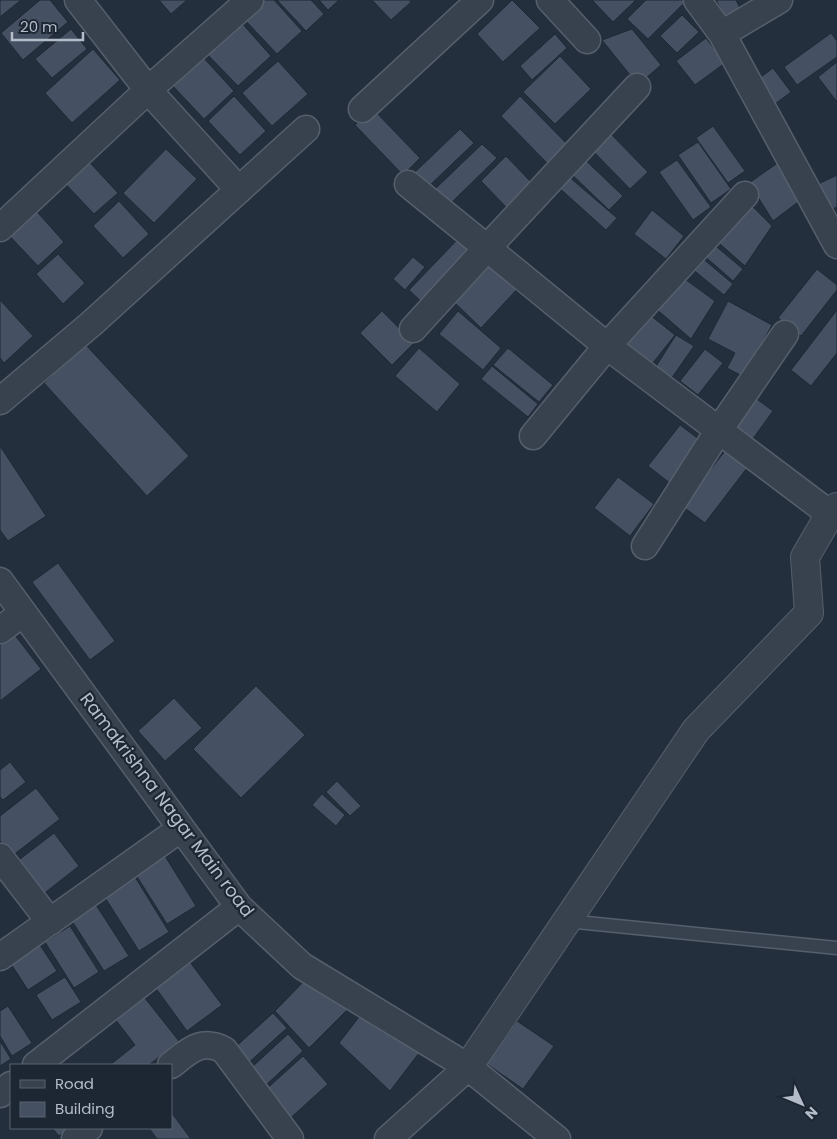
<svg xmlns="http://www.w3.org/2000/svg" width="837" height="1139" viewBox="0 0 837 1139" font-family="Poppins,sans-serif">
  <rect width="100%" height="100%" fill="#242f3e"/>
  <!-- building -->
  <path fill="#455162" stroke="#1f2835" d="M0,0h21l-21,17z
    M40,0h10l18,22 -45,38 -22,-27z
    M159,0h28l-16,14z
    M263,0h11l28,31 -25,23 -34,-36z
    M277,0h34l13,14 -18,17z
    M319,0h20l-11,10z
    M372,0h38l1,2 -20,18z
    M512,0l28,28 -37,34 -26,-28z
    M592,0h44l-23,22z
    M646,0h37l2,2 -37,37 -21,-20z
    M716,0h20l7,14 -16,8z
    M682,15l17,17 -22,21 -17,-17z
    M240,21l31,35 -33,30 -32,-33z
    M71,29l16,20 -35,29 -17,-19z
    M632,29l29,36 -23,20 -36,-45z
    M831,33l6,8v16l-40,28 -13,-18z
    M555,34l12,14 -35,32 -12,-14z
    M706,38l19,25 -30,22 -19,-24z
    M93,49l27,31 -48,43 -27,-30z
    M201,55l33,36 -30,28 -34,-36z
    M560,56l31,33 -36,35 -32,-32z
    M278,61l30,33 -36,32 -30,-33z
    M837,62v40l-19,-25z
    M773,68l18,24 -16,12 -18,-24z
    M234,96l32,35 -26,24 -32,-34z
    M520,96l48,49 -20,19 -47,-48z
    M372,108l48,50 -17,17 -48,-50z
    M713,126l32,45 -17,12 -32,-45z
    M460,129l14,14 -47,45 -14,-14z
    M608,131l40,41 -18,17 -39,-40z
    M698,142l33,47 -20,14 -33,-48z
    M482,144l15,14 -50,49 -15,-15z
    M166,149l31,30 -43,44 -31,-30z
    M82,154l36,39 -24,21 -36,-38z
    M580,155l43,41 -14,14 -42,-40z
    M506,156l25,26 -25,25 -25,-26z
    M677,160l34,47 -18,13 -34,-48z
    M779,162l23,37 -29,22 -24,-38z
    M567,175l50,43 -11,12 -49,-44z
    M837,175v32l-13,6 -12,-26z
    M119,201l30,33 -26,24 -30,-32z
    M30,204l34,38 -26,24 -35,-37z
    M751,205l21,21 -27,40 -33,-29z
    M652,210l32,26 -18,23 -32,-25z
    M457,240l17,16 -48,50 -17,-16z
    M711,242l32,27 -10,12 -32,-28z
    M58,254l27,29 -22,21 -27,-30z
    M413,257l12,10 -20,23 -12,-11z
    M701,257l32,27 -9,11 -33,-27z
    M494,260l27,25 -40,43 -27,-26z
    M817,269l20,16v5l-36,46 -23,-18z
    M682,277l33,24 -24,38 -37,-32z
    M0,300l33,36 -29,27 -4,-5z
    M728,301l44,24 -28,52 -17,-9 8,-15 -27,-14z
    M837,310v43l-26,33 -20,-16z
    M382,311l32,32 -22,22 -32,-32z
    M458,311l43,37 -18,22 -44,-36z
    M650,315l25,20 -23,29 -25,-19z
    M676,335l18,11 -23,33 -16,-11z
    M85,344l104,112 -42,40 -103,-113z
    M419,348l41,36 -23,28 -42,-36z
    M508,348l45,37 -14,17 -46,-37z
    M705,349l18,14 -25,32 -18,-14z
    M492,366l46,38 -10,13 -47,-38z
    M750,394l23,17 -21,29 -24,-17z
    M680,425l24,18 -33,41 -23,-18z
    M0,446l46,70 -38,25 -8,-11z
    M725,451l22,17 -42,55 -23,-17z
    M618,477l36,27 -24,32 -36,-28z
    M58,563l57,78 -25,19 -58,-78z
    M14,634l27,35 -41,32v-57z
    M256,686l49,49 -64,63 -48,-49z
    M174,698l28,30 -37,33 -27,-30z
    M10,762l16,20 -23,18 -3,-3v-27z
    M337,781l24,25 -11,10 -24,-24z
    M36,788l24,31 -48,37 -12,-15v-25z
    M322,794l23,21 -9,11 -24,-21z
    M54,833l25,33 -42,33 -26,-33z
    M165,856l31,50 -29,18 -31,-49z
    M135,877l34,55 -30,19 -35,-55z
    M96,905l33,51 -25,15 -32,-50z
    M70,926l29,46 -25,16 -29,-46z
    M40,945l17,26 -29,19 -17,-26z
    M187,958l35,47 -35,26 -35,-48z
    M309,976l41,31 -41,41 -34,-37z
    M65,977l16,25 -29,18 -16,-25z
    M144,997l35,44 -30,24h-39l25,-20 -20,-26z
    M8,1006l24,37 -20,13 -12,-20v-25z
    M273,1013l14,15 -42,38 -13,-16z
    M362,1013l57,40 -29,38 -51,-48z
    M517,1021l37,25 -31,43 -36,-25z
    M288,1034l15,17 -37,34 -15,-17z
    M0,1041l11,18 -11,7z
    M303,1056l25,28 -42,38 -25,-28z
    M171,1112l20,27h-34l-8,-11h22z
    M52,1128h17l-10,8z"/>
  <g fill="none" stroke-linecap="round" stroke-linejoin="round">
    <defs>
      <path id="service" d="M567,921l270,27"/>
      <path id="minor" d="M78,0l70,90 91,100
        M550,0l37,40
        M697,0l25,34 115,211
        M722,34l57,-34
        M637,87l-150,161 120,98 223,168
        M362,109l118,-109
        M408,184l79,64 -74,81
        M0,228l148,-138 102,-90
        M0,401l91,-77 215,-195
        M533,436l74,-90 138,-151
        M645,546l74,-116 66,-96
        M0,581l239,326 63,59 166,101 89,72
        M0,630l23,-17
        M0,857l50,65
        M0,957l180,-128
        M36,1065l203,-158
        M171,1065c18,-14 30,-27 53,-15l66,89
        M0,1094l11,-9
        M75,1139l14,-11
        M388,1139l80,-72"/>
      <path id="tertiary" d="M468,1067l228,-337 113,-117 -4,-56 25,-43 7,-7"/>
    </defs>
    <!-- service casing -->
    <use href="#service" stroke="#565f6c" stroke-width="15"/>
    <!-- minor casing -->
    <use href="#minor" stroke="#565f6c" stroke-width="29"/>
    <!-- tertiary casing -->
    <use href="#tertiary" stroke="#565f6c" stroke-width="30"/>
    <!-- service -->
    <use href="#service" stroke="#38414e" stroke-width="12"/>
    <!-- minor -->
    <use href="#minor" stroke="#38414e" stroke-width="26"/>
    <!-- tertiary -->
    <use href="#tertiary" stroke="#38414e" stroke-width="28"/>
  </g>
  <g text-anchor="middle" stroke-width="4.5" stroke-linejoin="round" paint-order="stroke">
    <!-- street labels -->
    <g font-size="18" fill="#b4bcc9" stroke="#1d2633">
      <text transform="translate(167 805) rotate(53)" y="6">Ramakrishna Nagar Main road</text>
    </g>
  </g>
  <!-- legend -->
  <rect x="10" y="1064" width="162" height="65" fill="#1d2633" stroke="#59626f"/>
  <rect x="20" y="1080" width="25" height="8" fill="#38414e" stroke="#59626f"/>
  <text x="55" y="1089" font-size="15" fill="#b4bcc9">Road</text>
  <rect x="20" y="1102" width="25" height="15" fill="#455162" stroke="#59626f"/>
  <text x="55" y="1114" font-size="15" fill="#b4bcc9">Building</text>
  <!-- north arrow -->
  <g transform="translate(802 1104) rotate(134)" stroke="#1d2633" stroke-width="4" paint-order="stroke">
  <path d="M0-4L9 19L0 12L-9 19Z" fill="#b4bcc9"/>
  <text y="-8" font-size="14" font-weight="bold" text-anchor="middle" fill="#b4bcc9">N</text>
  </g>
  <!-- scale -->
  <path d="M12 32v8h71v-8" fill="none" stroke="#b4bcc9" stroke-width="2.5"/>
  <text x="20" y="32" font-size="15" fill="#b4bcc9" stroke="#1d2633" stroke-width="4" paint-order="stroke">20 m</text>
</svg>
